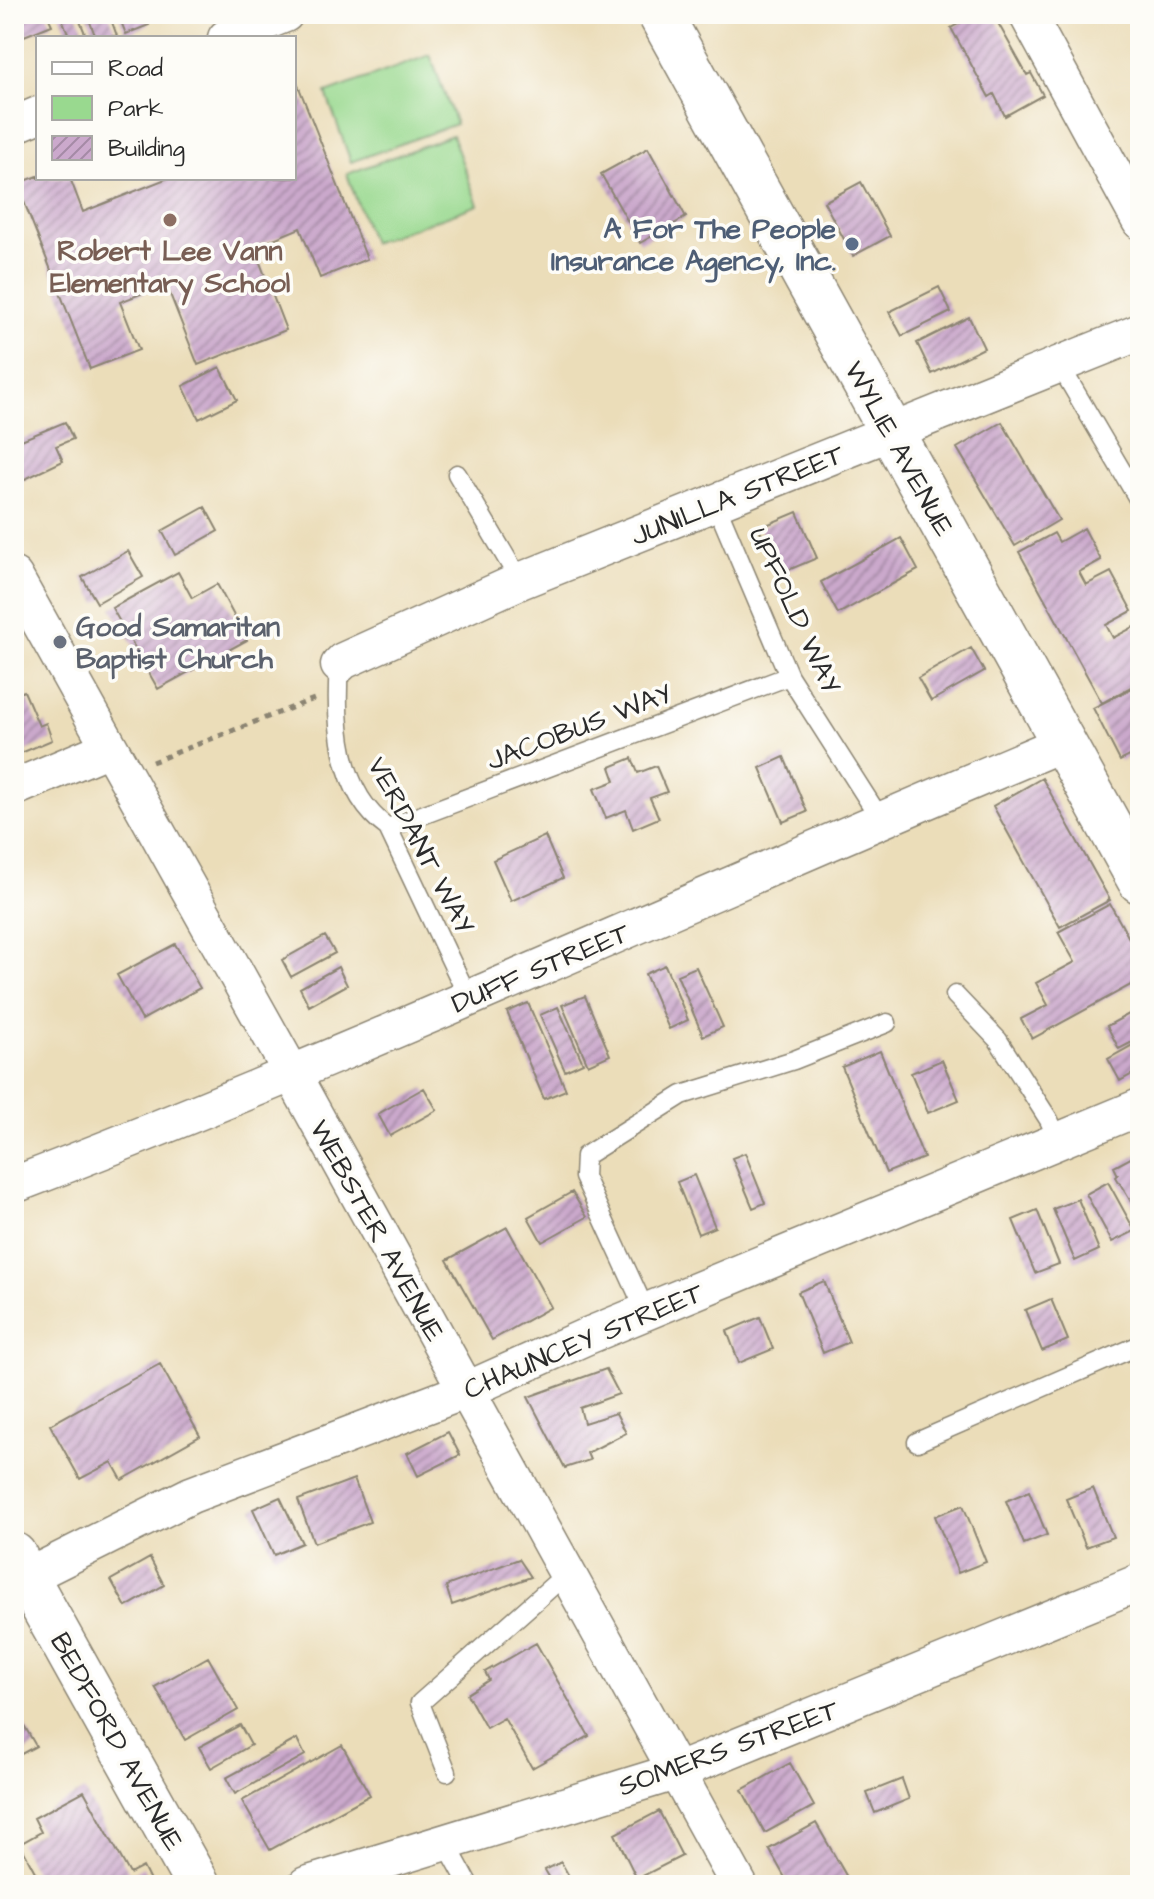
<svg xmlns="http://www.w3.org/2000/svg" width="1154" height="1899" viewBox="0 0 1154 1899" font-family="'Architects Daughter',sans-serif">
  <defs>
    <pattern id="building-hatch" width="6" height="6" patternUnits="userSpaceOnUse" patternTransform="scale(2)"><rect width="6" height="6" fill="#cba9cc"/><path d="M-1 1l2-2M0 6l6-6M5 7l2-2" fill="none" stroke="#a58aa6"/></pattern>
  </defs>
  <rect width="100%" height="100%" fill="#fdfcf7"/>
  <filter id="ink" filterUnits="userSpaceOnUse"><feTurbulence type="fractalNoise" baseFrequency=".0125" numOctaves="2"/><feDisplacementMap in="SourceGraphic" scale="16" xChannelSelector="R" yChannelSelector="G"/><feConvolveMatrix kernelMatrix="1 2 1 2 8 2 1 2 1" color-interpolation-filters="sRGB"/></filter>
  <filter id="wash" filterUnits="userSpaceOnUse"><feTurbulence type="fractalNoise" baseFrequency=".006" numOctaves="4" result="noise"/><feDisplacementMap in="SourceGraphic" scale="32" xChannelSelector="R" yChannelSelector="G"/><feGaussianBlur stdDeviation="1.8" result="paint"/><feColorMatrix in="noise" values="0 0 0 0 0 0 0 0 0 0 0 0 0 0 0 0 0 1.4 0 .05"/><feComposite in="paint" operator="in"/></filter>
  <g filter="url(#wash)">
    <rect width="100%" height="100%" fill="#ebddb9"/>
    <!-- green -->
    <path fill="#99d98f" stroke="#62825d" stroke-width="2" d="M430,55l26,69 -105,38 -25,-69z
      M452,135l26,70 -106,38 -25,-69z"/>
    <g id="blocks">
      <!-- building -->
      <path fill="url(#building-hatch)" d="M14,14h33l5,11 -38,15z
        M60,14h17l10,24h-17z
        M87,14h22l8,22 -21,2z
        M118,14h27l4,11 -23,9z
        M976,14h17l34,61 4,-2 12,22 -38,21 -11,-22 -5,3 -38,-69z
        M294,75l73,184 -47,19 -20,-50 -46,19 32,83 -88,35 -32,-81 -46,18 19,48 -49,19 -73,-185 21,-8v2h32l13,34 85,-34h126z
        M648,148l38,69 -46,26 -39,-69z
        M861,182l29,54 -37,20 -29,-54z
        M939,287l12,25 -49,24 -13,-24z
        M969,317l15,31 -52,26 -15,-31z
        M220,367l17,33 -38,19 -16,-33z
        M65,422l8,17 -17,7 7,15 -44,21 -5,-9v-30z
        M1002,422l57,98 -44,26 -58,-98z
        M205,507l13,24 -43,24 -13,-24z
        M797,512l20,46 -38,16 -20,-46z
        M1084,528l17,32 -22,12 7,13 25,-13 21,39 -26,14 7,13 26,-14 1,2v56l-38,21 -83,-151 35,-19 5,9z
        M901,538l17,32 -80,44 -17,-32z
        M128,551l15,26 -46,26 -15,-26z
        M178,572l14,26 25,-14 30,56 -89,49 -46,-81z
        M971,648l13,23 -53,30 -13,-23z
        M1140,684v67l-20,10 -27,-53z
        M24,691l15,35 7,-3 6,17 -38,16v-61z
        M784,757l23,55 -24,10 -23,-54z
        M632,758l6,15 18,-7 11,26 -17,6 9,20 -26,11 -7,-19 -20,8 -12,-29 21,-8 -5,-14z
        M1042,778l68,122 -50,27 -67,-121z
        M545,836l18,42 -52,23 -18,-41z
        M1110,904l30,54v22l-108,59 -11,-20 27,-14 -12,-22 39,-21 -17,-30z
        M325,936l10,17 -44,24 -9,-17z
        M175,944l25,44 -58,32 -25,-45z
        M665,965l23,55 -19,9 -24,-55z
        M338,967l9,18 -38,21 -9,-18z
        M696,967l27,60 -20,9 -26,-61z
        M585,996l25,59 -22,10 -26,-60z
        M528,1003l38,87 -22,9 -37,-87z
        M558,1007l25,56 -18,8 -25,-56z
        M1140,1008v30l-21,11 -12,-23z
        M1140,1041v29l-20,11 -12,-22z
        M880,1051l44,107 -38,15 -44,-106z
        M942,1060l17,40 -31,13 -17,-40z
        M424,1088l13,22 -47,26 -12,-22z
        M745,1153l20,50 -12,5 -21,-50z
        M1140,1153v64l-24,-40 2,-2 -4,-8z
        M694,1175l21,52 -17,7 -21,-52z
        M1108,1182l27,49 -23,11 -26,-48z
        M572,1192l15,25 -45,25 -14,-25z
        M1078,1199l21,51 -24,11 -22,-52z
        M1037,1210l22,54 -24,9 -22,-53z
        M507,1227l44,80 -59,33 -45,-80z
        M824,1281l25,61 -26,11 -25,-61z
        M1051,1299l17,41 -26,11 -17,-41z
        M760,1317l13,32 -34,14 -12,-32z
        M160,1364l40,72 -78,44 -10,-18 -32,17 -30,-54z
        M606,1369l13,25 -39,14 4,15 32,-10 10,20 -39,20 3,7 -25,8 -37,-71z
        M448,1432l12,23 -42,21 -11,-23z
        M354,1479l16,43 -56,21 -16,-43z
        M1093,1488l20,49 -27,10 -20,-48z
        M1029,1491l18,44 -23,9 -18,-43z
        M280,1497l22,46 -28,12 -21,-46z
        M963,1505l23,57 -28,11 -23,-57z
        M150,1558l14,27 -38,22 -15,-27z
        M519,1559l12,18 -79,28 -6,-19z
        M536,1643l53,93 -57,32 -28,-50 -18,10 -19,-34 22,-14 -4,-8z
        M208,1657l30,53 -53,30 -30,-53z
        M14,1708l22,38 -22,12z
        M240,1725l11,20 -40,23 -12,-21z
        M297,1739l8,16 -70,39 -9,-16z
        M342,1745l28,50 -100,55 -28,-49z
        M790,1763l24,43 -49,27 -23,-43z
        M902,1779l7,20 -34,14 -8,-20z
        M84,1791l46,83 13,-7 9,18h-110l-22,-41 21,-12 -7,-14z
        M659,1811l23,45 -45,23 -22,-45z
        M816,1823l32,56 -10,6h-49l-20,-36z
        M561,1862l13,23h-20l-9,-15z"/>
    </g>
  </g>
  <g filter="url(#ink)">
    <use href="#blocks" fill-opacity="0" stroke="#8b8472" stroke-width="2"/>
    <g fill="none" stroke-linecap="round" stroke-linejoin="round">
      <defs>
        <path id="lane" d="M1059,364l81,138
          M457,474l63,107
          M715,502l74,174 92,144
          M339,665c-4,57 -1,127 49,163l81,171
          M388,828l401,-152
          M955,995l43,45 51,80 9,20
          M646,1312l-62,-135 1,-21 97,-61 112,-35 93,-37
          M917,1442l223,-97
          M447,1772l-27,-69 146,-129
          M446,1843l23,42"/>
        <path id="street" d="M1027,14l113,207
          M226,38l59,-24
          M14,125l24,-10
          M14,576l277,496 448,813
          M339,665l4,-4 177,-80 620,-249
          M14,788l95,-40
          M14,1185c354,-136 699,-296 1049,-442
          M27,1577l164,-82 276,-105 118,-53 555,-230
          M306,1885l372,-114 462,-189"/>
        <path id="secondary" d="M660,14l480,867
          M14,1555l184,330"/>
      </defs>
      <!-- lane casing -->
      <use href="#lane" stroke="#8b8472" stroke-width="21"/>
      <!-- street casing -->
      <use href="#street" stroke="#8b8472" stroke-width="39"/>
      <!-- secondary casing -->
      <use href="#secondary" stroke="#8b8472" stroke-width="47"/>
      <!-- path -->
      <path stroke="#8b8472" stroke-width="5" stroke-dasharray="6 6" stroke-linecap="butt" d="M152,762l162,-63"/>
      <!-- lane -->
      <use href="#lane" stroke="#fff" stroke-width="18"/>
      <!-- street -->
      <use href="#street" stroke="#fff" stroke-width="36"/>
      <!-- secondary -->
      <use href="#secondary" stroke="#fff" stroke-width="44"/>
    </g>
  </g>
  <!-- markers -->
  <circle fill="#8d6e63" stroke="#fdfcf7" stroke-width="3" cx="170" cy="220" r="8"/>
  <circle fill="#5c6f8a" stroke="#fdfcf7" stroke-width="3" cx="852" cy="244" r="8"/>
  <circle fill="#6b7280" stroke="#fdfcf7" stroke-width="3" cx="60" cy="642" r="8"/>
  <g text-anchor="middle" stroke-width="7" stroke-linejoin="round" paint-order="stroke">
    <!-- service labels -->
    <g font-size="28" font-weight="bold" fill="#4e5e75" stroke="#fdfcf7" text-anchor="end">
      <text x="836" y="238">A For The People<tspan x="836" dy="32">Insurance Agency, Inc.</tspan></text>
    </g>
    <!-- education labels -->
    <g font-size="28" font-weight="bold" fill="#785e54" stroke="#fdfcf7">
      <text x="170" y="260">Robert Lee Vann<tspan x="170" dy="32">Elementary School</tspan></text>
    </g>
    <!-- street labels -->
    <g font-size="28" fill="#2b2b2b" stroke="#fdfcf7">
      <text transform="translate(900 448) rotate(61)" y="10">WYLIE AVENUE</text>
      <text transform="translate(737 494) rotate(-22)" y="10">JUNILLA STREET</text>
      <text transform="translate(796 610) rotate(65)" y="10">UPFOLD WAY</text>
      <text transform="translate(579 726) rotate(-21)" y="10">JACOBUS WAY</text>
      <text transform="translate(422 845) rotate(62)" y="10">VERDANT WAY</text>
      <text transform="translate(540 967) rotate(-23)" y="10">DUFF STREET</text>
      <text transform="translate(378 1230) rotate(61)" y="10">WEBSTER AVENUE</text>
      <text transform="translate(583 1340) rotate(-23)" y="10">CHAUNCEY STREET</text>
      <text transform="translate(118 1741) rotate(61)" y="10">BEDFORD AVENUE</text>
      <text transform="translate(728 1747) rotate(-20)" y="10">SOMERS STREET</text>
    </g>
    <!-- worship labels -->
    <g font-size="28" font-weight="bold" fill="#5b616d" stroke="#fdfcf7" text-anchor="start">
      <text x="76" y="636">Good Samaritan<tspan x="76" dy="32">Baptist Church</tspan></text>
    </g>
  </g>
  <!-- margin -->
  <rect width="1154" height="1899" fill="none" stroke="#fdfcf7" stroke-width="48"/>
  <!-- legend -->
  <rect x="36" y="36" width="260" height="144" fill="#fdfcf7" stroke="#a9a8a5" stroke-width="2"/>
  <rect x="52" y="62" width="40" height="12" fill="#ffffff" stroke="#a9a8a5" stroke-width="2"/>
  <text x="108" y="76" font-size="24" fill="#2b2b2b">Road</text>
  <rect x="52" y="96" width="40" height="24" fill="#99d98f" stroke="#a9a8a5" stroke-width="2"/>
  <text x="108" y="116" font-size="24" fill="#2b2b2b">Park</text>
  <rect x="52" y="136" width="40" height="24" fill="url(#building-hatch)" stroke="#a9a8a5" stroke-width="2"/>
  <text x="108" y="156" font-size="24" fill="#2b2b2b">Building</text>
</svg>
